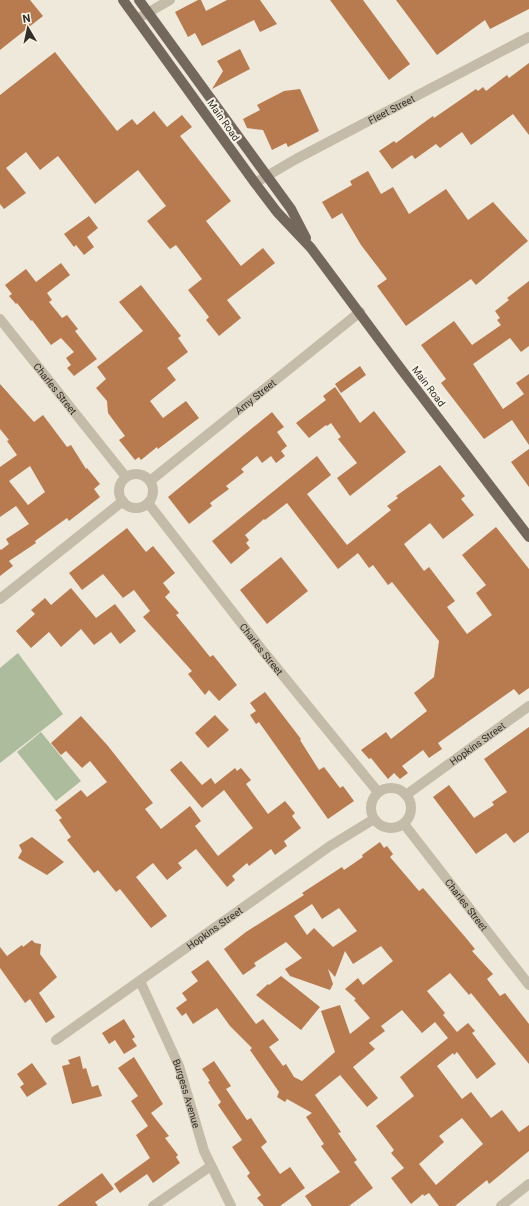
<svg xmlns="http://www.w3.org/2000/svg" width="529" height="1206" viewBox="0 0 529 1206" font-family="Roboto,sans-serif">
  <rect width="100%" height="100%" fill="#efe9dc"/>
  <!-- green -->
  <path fill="#adbc9d" d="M18,653l45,61 -63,49v-95z
    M41,732l40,49 -25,20 -39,-49z"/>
  <!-- building -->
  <path fill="#b87b50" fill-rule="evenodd" d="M0,0h30l13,16 -43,34z
    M198,0h3l5,11 21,-11h33l17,24 -17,8 -6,-12 -52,26 -7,-13 -7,4 -13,-25z
    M330,0h33l47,64 -21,16z
    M396,0h133v9l-39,20 -5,-9 -48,35z
    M240,49l10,20 -38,20 11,-18 -6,-10z
    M55,52l62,79 15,-12 5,6 17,-14 13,16 15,-12 10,12 -12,9 51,65 -25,20 35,45 22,-18 12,15 -48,37 14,18 -22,18 -13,-16 3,-3 -21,-27 14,-11 -26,-34 -6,4 -23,-28 19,-15 -28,-36 -43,34 -37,-48 -18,14 -14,-18 -20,16 20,25 -22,16 -4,-5v-109z
    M529,63v72l-16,-21 -42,31 -9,-13 -22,16 -4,-4 -21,15 -3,-4 -20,14 -13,-18 15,-10 2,2 37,-27 1,2 42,-29 2,2 5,-4 3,4 21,-16 2,3z
    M300,89l19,42 -31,16 -2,-4 -14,7 -9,-20 -16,-2 -4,-9 17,-9 -3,-5 27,-14z
    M368,171l13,23 12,-7 16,27 37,-25 22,31 25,-18 35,39 -52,44 -5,-6 -65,47 -29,-40 10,-7 -26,-34 -19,-32 -10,6 -10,-17 30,-17 -2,-4z
    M89,216l9,12 -11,9 7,10 -10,8 -8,-10 -2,2 -10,-13z
    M61,263l9,12 -23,18 5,7 -3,2 13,16 5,-3 11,14 -3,2 22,28 -23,17 -7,-8 4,-3 -5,-7 8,-6 -13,-14 -10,7 -19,-25 -1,1 -14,-18 -1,1 -7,-8 3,-2 -7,-9 21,-16 10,13z
    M529,281v65l-8,6 -11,-14 -37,26 30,45 21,-15 -8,-11 13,-9v71l-17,-25 -28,19 -43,-56 5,-4 -25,-34 33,-24 18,24 29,-20 -4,-5 3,-2 -5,-7 14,-11 -2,-2z
    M141,285l40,51 -3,2 10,14 -21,16 9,12 -26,21 13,17 23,-17 13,17 -41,31 -1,-2 -16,13 -2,-3 -4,3 -16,-20 6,-4 -17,-23 -1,-12 -11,-13 10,-9 -9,-12 46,-36 -24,-29z
    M360,366l6,9 -25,18 -6,-9z
    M0,384l34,38 9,-7 24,32 4,-2 15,24 1,-1 13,16 -6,5 6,8 -31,24 -2,-3 -32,23 1,2 -27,18 4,5 -13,10v-27l1,1 8,-6 -3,-5 23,-15 -13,-18 -16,11v-50l17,-12 -10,-14 2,-1 -9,-11zM30,466l15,26 -17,13 -19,-24z
    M335,387l25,36 14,-12 32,41 -56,44 -13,-18 20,-15 -19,-24 3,-2 -10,-14 -4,3 -1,-1 -17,13 -13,-15 30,-23 -3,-4z
    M272,412l12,15 -7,5 10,14 -6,5 4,5 -9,7 -5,-7 -9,7 -5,-7 -16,13 3,3 -18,14 3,3 -19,14 2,3 -23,18 -21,-27z
    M529,449v38l-18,-25z
    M317,456l14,19 -24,19 40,51 44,-35 -4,-4 11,-8 -2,-2 44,-31 25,31 -4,3 13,16 -31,24 -13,-16 -26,21 20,27 5,-4 26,34 -8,6 20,27 25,-19 -16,-22 10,-8 -24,-30 34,-28 33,42v119l-10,7 -5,-6 -76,54 4,6 -13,9 -6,-8 -21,16 6,7 -8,6 -6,-6 -6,6 -17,-21 -2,1 -8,-9 25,-18 5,7 36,-28 -13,-18 20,-16 5,-36 -47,-59 -4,3 -15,-20 -4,3 -11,-15 -20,16 -51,-66 -22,17 -1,-1 -19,16 4,5 -3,3 4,5 -19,16 -19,-23z
    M127,528l19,24 7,-6 22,27 -12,10 7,9 -5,5 14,16 -3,2 22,27 12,15 3,-2 24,30 -18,16 -10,-11 -4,5 -17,-21 4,-3 -49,-54 7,-6 -16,-21 -11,8 -20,-24 -21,16 -13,-17z
    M281,557l27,34 -41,33 -27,-34z
    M71,588l25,30 19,-14 21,27 -16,13 -9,-12 -17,13 -13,-16 -20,18 -12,-15 -18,16 -15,-17 19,-17 -4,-4 14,-12 6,7z
    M265,692l36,47 -1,1 19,30 5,-3 16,21 3,-2 11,15 -26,18 -67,-94 -2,-3 -3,2 -6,-9 6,-4 -6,-8z
    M215,715l14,15 -21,18 -13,-15z
    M81,716l27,30 45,57 -8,6 16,20 29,-23 11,15 -6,5 23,30 35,-28 -29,-38 -22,18 -32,-38 11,-9 21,24 9,-7 4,6 20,-16 2,3 4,-3 10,12 -5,4 22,30 17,-13 10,12 -3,3 9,12 -17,13 3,5 -12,9 -4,-6 -22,17 -2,-3 -15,13 3,4 -8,7 -31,-38 -18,14 4,5 -15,12 -14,-17 -17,14 31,39 -16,12 -31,-39 -4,3 -18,-22 -4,3 -27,-33 4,-3 -12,-17 3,-2 -7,-8 26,-20 6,7 20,-15 -17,-21 -8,7 -16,-17 -5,4 -10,-12z
    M529,727v105l-15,11 -8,-10 -30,21 -43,-57 16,-12 25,33 20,-13 -2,-3 15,-10 -23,-33z
    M32,837l32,25 -17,13 -29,-17 4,-7 -3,-6z
    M380,842l4,6 3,-2 6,8 -3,3 29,34 4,-3 43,50 9,11 -3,2 21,23 -6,5 13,17 5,-3 24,31v40l-58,-71 -2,2 -19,-22 -23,18 18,22 -2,2 14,17 11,-9 7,8 -3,2 24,31 -19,15 -20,-27 -3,3 -1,-2 -16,13 25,33 9,-7 20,26 11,-8 17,22 10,-7v26l-40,33 -2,-4 -32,26h-16l-10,-13 -5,3 -1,-2 -12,10 -20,-26 13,-10 -13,-15 3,-3 -18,-24 38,-30 -14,-19 48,-39 -13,-16 -13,11 -20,-23 -21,16 4,5 -16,12 6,6 -22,18 25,31 -11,9 -27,-32 -25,20 26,37 -3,1 19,27 -3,2 19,26 -24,18h-37l-7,-10 35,-24 -19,-26 3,-2 -18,-27 6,-4 -25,-14 -2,3 -8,-5 2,-5 -29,-42 2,-2 -22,-22 -13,-18 -24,16 -7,-11 -4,3 -6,-8 11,-8 -5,-7 16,-12 -7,-9 17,-12 48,64 7,-5 16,21 -10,7 14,19 3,-2 8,13 8,4 33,-29 -14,-41 19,-6 10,29 20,-16 -16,-18 2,-1 -11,-10 13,-11 5,7 30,-24 -12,-15 -28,18 -8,-13 -10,26 -7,-8 5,15 -3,6 -40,-14 -5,-7 17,-11 -16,-16 -32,21 2,3 -13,9 -19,-26 22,-17 58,-37 -2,-2 40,-26 2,3 19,-13 -1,-2zM312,904l10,15 17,-11 18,23 -24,16 -19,-19 -7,7 -13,-19zM462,1118l21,26 -47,41 -17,-21 25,-22 -5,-6z
    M32,940l3,3 6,1 -1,10 17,23 -18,16 16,24 -9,6 -16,-24 -5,4 -25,-35v-21l7,9 15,-11 1,2z
    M281,976l39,31 -19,23 -45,-35 12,-11 1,1z
    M124,1019l11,18 -3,2 5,7 -13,8 -9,-14 -6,4 -7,-11z
    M80,1056l3,13 3,-1 6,19 6,-2 4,11 -30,8 -10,-38 8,-2 -2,-4z
    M134,1057l29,47 -12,9 18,23 -4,2 13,17 -2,2 4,6 -27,20 -6,-9 -27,19 -6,-9 36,-26 -14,-23 12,-9 -17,-25 7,-5 -20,-28z
    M214,1061l17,25 -5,3 21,31 4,-2 16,24 -6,5 19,27 10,-7 15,21 -25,18h-16l-7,-8 4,-3 -14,-19 3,-3 -18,-26 10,-7 -24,-35 3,-3 -13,-20 2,-1 -8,-12z
    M32,1063l15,21 -20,13 -7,-10 4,-3 -7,-10z
    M102,1173l12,16 -19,13 3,4h-41z"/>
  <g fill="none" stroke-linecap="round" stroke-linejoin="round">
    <!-- minor -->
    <g stroke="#c5bba9" stroke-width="10">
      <path d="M137,19l33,-19"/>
      <path id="s1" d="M255,183l41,-24 233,-122"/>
      <path id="s2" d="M0,319l126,158"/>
      <circle cx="136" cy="491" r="17"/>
      <path id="s3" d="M150,481l210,-169"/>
      <path id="s4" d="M148,503l115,148 115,141"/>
      <path d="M0,599l123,-98"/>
      <circle cx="391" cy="808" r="20"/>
      <path id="s5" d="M406,795l123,-89"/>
      <path id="s6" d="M404,824l125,161"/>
      <path id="s7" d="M140,981l39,85 25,85 27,55"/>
      <path id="s8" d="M56,1040l274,-194 44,-27"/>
      <path d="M153,1206l58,-40"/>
      <path d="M501,1206l28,-22"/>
    </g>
    <!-- major -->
    <path stroke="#74675b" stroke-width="10" d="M123,0l132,183 22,29 34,36 90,121 128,168
      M139,0l152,209 15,29"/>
  </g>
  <g text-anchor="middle" stroke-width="4" stroke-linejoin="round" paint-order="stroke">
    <!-- street labels -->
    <g font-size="10" fill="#332e28" stroke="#f7f3e7">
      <text dy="4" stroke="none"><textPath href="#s1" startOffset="155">Fleet Street</textPath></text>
      <text transform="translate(224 120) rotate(55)" y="4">Main Road</text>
      <text transform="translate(429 386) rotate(53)" y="4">Main Road</text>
      <text dy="4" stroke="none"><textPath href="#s2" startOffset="89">Charles Street</textPath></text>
      <text dy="4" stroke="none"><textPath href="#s3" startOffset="135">Amy Street</textPath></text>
      <text dy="4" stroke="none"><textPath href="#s4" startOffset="185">Charles Street</textPath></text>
      <text dy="4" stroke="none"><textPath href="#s5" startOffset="88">Hopkins Street</textPath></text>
      <text dy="4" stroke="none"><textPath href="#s6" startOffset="102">Charles Street</textPath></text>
      <text dy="4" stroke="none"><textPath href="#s8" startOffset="194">Hopkins Street</textPath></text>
      <text dy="4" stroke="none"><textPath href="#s7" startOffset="122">Burgess Avenue</textPath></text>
    </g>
  </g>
  <!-- north arrow -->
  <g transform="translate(28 28) rotate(351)" stroke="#f7f3e7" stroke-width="3" paint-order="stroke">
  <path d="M0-3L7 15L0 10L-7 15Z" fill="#332e28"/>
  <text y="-6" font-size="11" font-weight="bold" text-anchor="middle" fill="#332e28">N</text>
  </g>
</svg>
